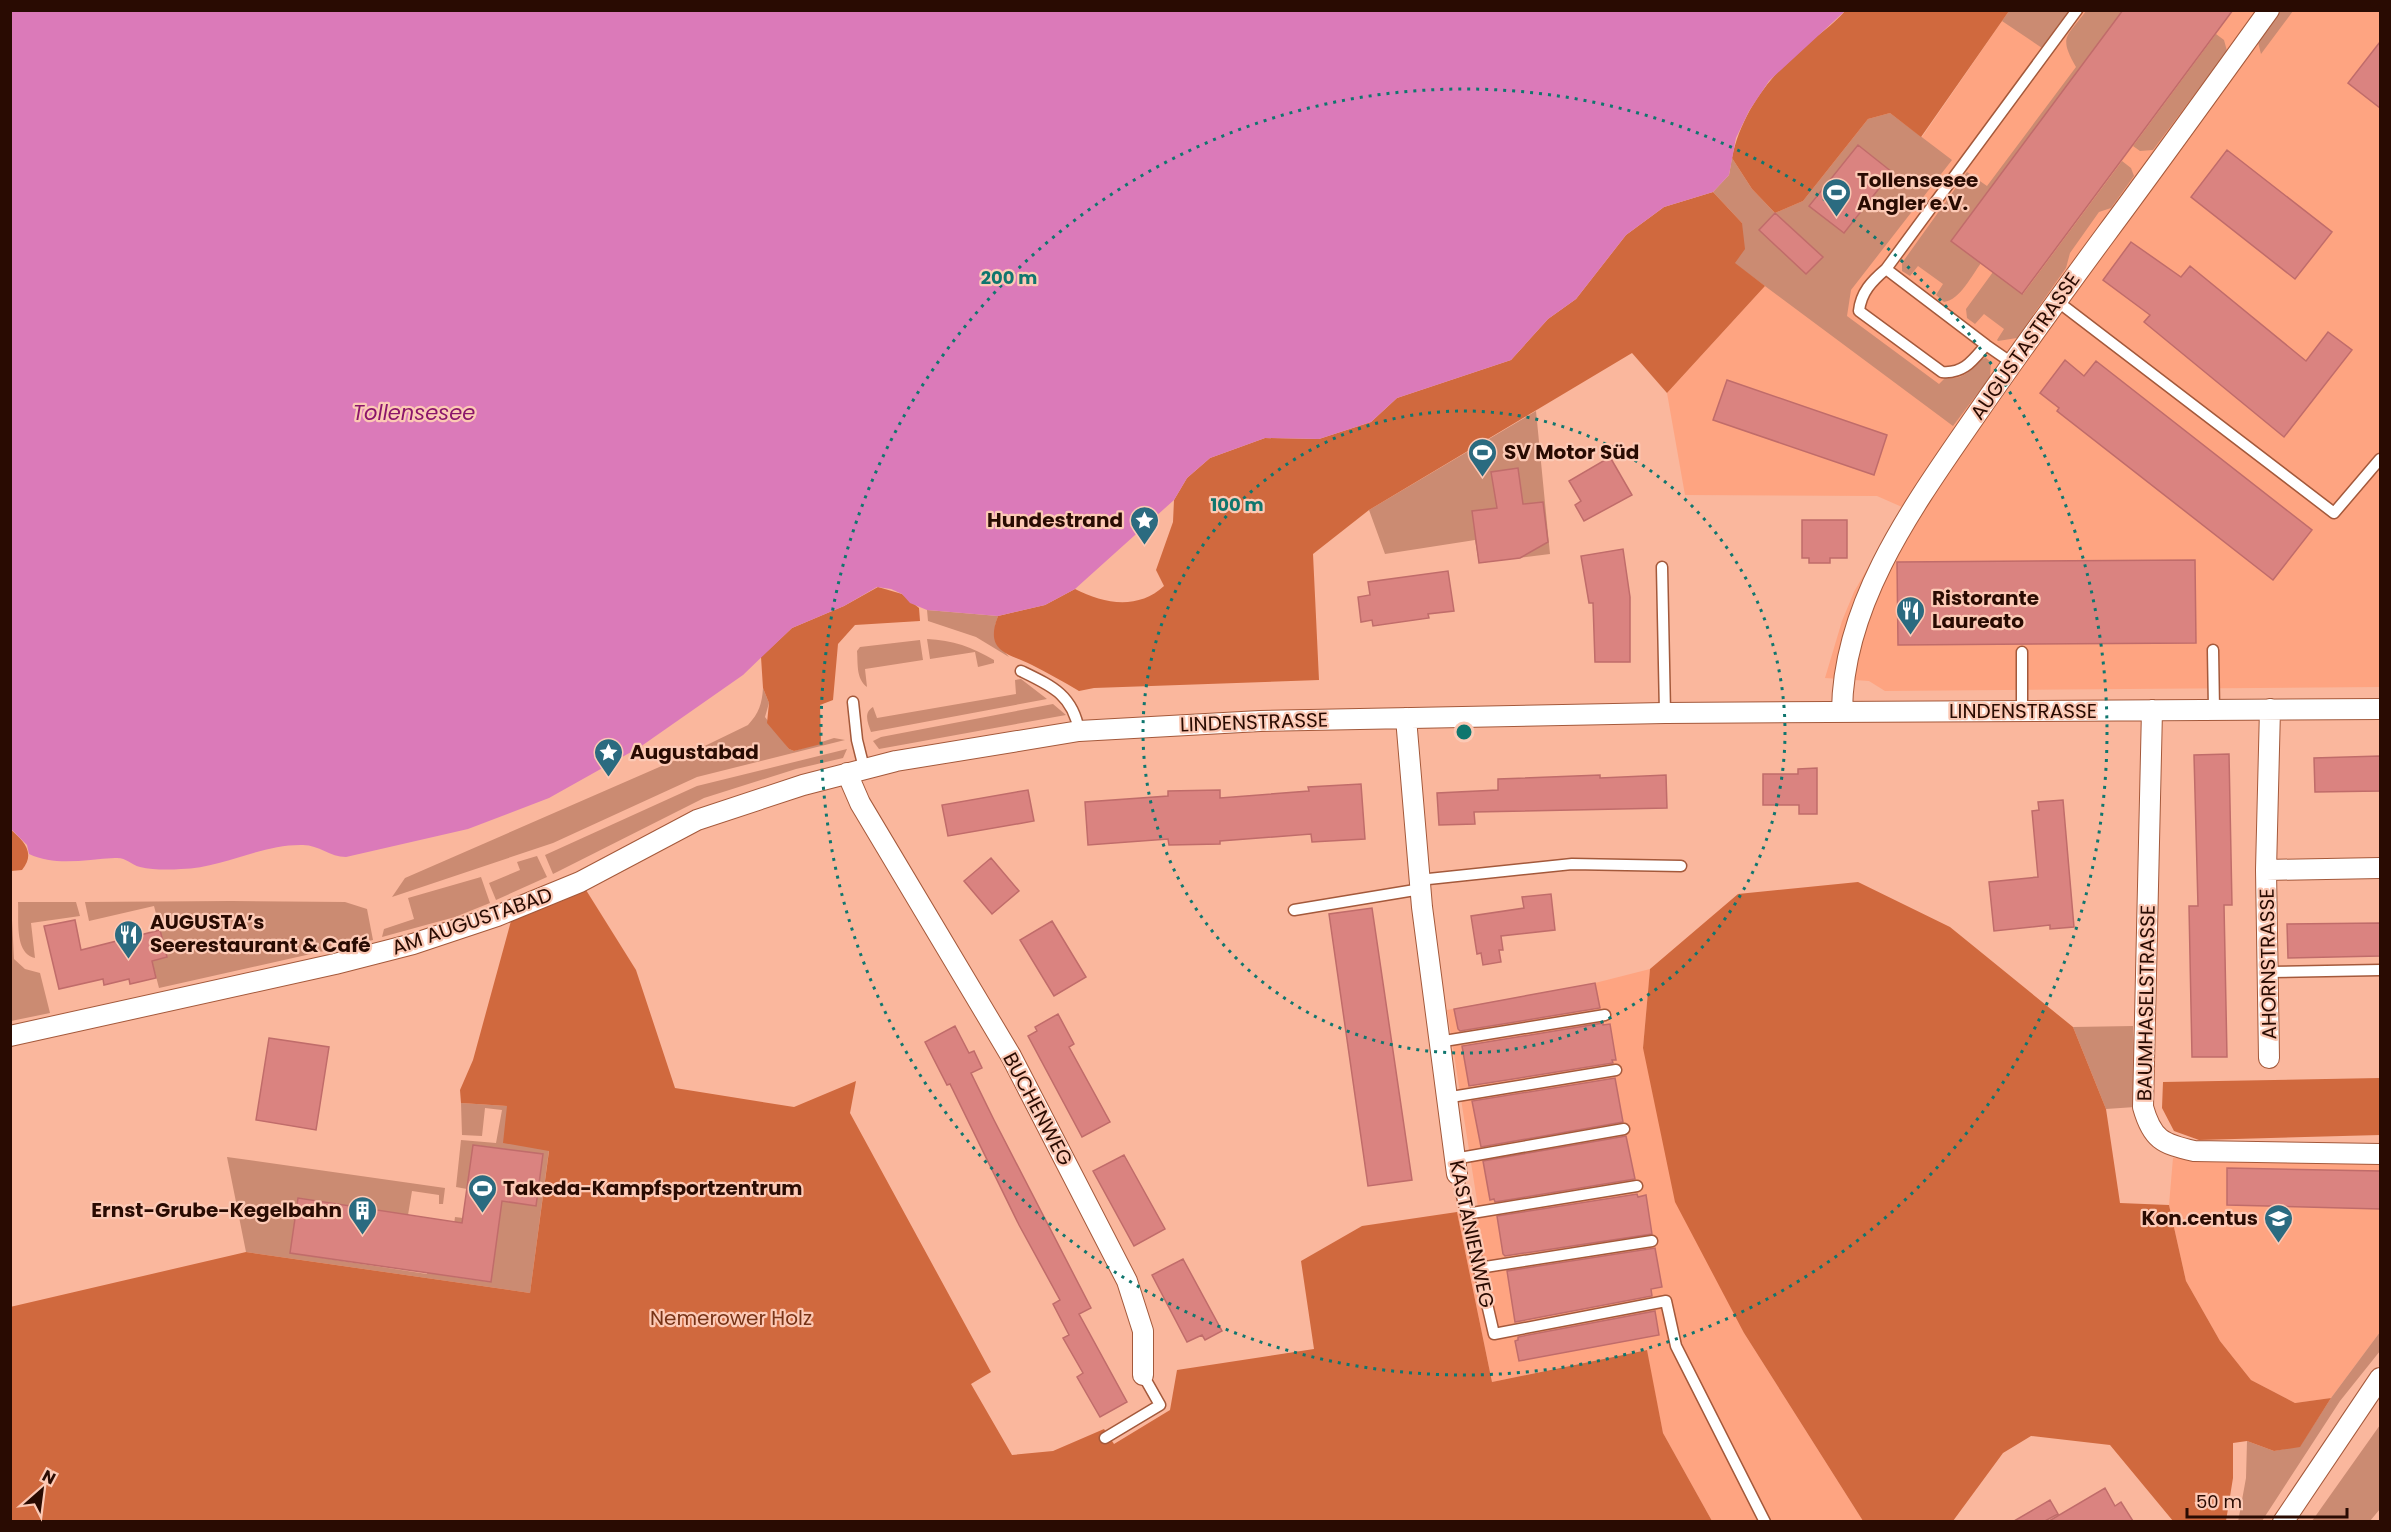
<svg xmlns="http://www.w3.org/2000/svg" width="2391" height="1532" viewBox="0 0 2391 1532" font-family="Poppins,sans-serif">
  <rect width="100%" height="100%" fill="#fab79d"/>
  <!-- built -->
  <path fill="#fea481" d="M2009,11h371v676l-495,4 -16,-10 -44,-3 17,-57 12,-29 48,-85 -25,-11 -192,-1 -18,-102 98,-107 -31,-23 41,-50 28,-12 65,-82 22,-6 32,24z
    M1650,969l-7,79 101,285 119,188h-151l-49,-88 -17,-83 -154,32 -35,-170 21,-5 -31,-197 148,-27z
    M2173,1158l207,4v170l-49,66 -36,5 -44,-23 -31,-39 -34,-60 -17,-76z"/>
  <!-- green -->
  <path fill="#cb8b72" d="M2009,11v-1l60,1 -27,37 -40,-27z
    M2086,11h37l-172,230 30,22c-9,12 -21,37 -37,39l-8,-7 7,-11 -25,-18 -8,10 -8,-5v-8l65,-91 20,14 89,-119c-18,-31 -9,-30 10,-56z
    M2281,11h12l-32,43 -3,-12z
    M2216,34l8,6 3,11 -74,99 -13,1 -7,-5z
    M1890,113l62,47 -101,130 -4,26 92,68 6,-6c17,2 25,-6 36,-19l5,-1 5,4 -1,15 -37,49 -219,-163 8,-40 -29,-31 16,-17 3,-17 20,31 23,24 28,-12 65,-82z
    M2122,161l9,7 3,8 -23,32 -12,4 -29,41 -4,15 -49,70 -19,3 -1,-1 7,-11 -20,-15 -9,10 -8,-6 -1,-9 27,-37 30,22z
    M1536,411l14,143 -71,9 -4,-23 -90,14 -16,-44z
    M927,610l71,6c-7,19 -2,26 11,41l-33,-20 -48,-16z
    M927,639c26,1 45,8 67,21v3l-16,4 -3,-15 -45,7z
    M920,640l3,20 -58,9 2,18c-11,-8 -9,-23 -10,-36l3,-4z
    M1021,679l26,20 -176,33c-3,-9 -8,-19 2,-25l4,11 139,-24 -1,-14z
    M763,688l6,15 -4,14 24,32 5,2 40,-13 11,2 -148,37 -144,66 -161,54 13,-19 275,-120 68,-33c11,-12 14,-21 15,-37z
    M1053,704l13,11 -187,34 -6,-8 8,-4z
    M847,749l-4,9 -47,11 -92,29 -151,76 -8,-19 152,-69z
    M537,856l10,21 -51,23 -7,-17 31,-13 -3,-8z
    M481,877l9,26 -35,14 -73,20 2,-8 30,-10 -6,-21z
    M11,901l3,58 11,10 15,4 10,40 -39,8z
    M231,901l114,1 22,7 6,31 -214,48 -7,-27 15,-4 -13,-51 -65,15 -4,-19z
    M18,902h58l4,14 -49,7 4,35c-21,-4 -16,-39 -17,-56z
    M2133,1026l2,81 -29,2 -33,-82z
    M461,1103l46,3 42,44 -19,143 -284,-41 -19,-95 218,31 -2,16h-4v-9l-27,-4 -4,24 -110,-17 -8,55 137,21 8,-55 14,46 6,-48 8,1 -8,59 35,5 12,-81 40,-47 -68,-9 -7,44 -11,-2 5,-47 35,3 6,-33 -17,-2 -3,28 -20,-1z
    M2380,1332v19l-40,50 -78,120 -24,1 8,-44 1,-37 27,10 26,-5 31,-48z
    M2380,1425v84l-10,12h-58z"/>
  <!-- forest -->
  <path fill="#d0693e" d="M1845,11h164l-88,126 -31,-24 -22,6 -65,82 -28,12 -23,-24 -20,-31c9,-45 37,-81 71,-111 14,-11 31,-23 42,-36z
    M1713,192l29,31 3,26 -10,14 30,23 -98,107 -35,-40 -263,157 -56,44 6,126 -225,8 -15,3c-15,-9 -31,-18 -47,-26 -24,-12 -48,-13 -34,-49l47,-11 30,-16c29,15 63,21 89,-3l-8,-16 17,-48 1,-22 13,-22 23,-20 55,-20 54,1 52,-17 26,-24 114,-38 37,-41 28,-20 50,-64 38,-28z
    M878,587l24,7 17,14 1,13 -65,4 -17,19 -5,56 -13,5 1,39 -27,7 -5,-2 -22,-26 2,-20 -6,-15 -2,-31 31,-29 52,-22z
    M10,829c14,12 26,24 12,41l-11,1z
    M1858,882l92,45 123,100 33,82 14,94 49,2 17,76 34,60 31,39 44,23 36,-5 -31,49 -26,4 -27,-10 -14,2v35l-7,43h-53l-63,-76 -79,-9 -28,17 -50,68h-90l-119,-188 -69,-131 -32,-154 7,-79 88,-75z
    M586,890l50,80 39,118 119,19 62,-26 -6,32 141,259 -20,12 41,71 41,-4 51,-22 10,15 56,-34 7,-40 137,-21 -13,-88 61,-35 95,-14 35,170 155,-32 16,83 49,88h-1701l-1,-214 236,-55 284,41 19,-142 -46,-8 4,-37 -46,-3 -1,-13 13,-30 38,-139z
    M2380,1078v57l-181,5 -25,-9 -12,-23 1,-26z"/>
  <!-- water -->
  <path fill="#db7ab9" d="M10,11l1,-1 1834,1 -76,70 -20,30 -13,27 -7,37 -16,17 -49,15 -38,28 -50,64 -28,20 -37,41 -114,38 -26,24 -52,17 -54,-1 -55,20 -23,20 -13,22 -99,89 -30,16 -47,11 -71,-6 -17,-7 -8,-9 -11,-5 -14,-2 -33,19 -52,22 -49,47 -103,72 -91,51 -81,31 -122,28c-16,0 -27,-12 -43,-12 -42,-1 -80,23 -122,24 -12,1 -29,1 -41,-2 -10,-3 -14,-10 -25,-9 -29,1 -58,9 -86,-4l-2,-9 -16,-16z"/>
  <!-- building -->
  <path fill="#da8380" stroke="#c06c6a" stroke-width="1.5" d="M2123,10h110l-211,284 -71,-53z
    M2380,42v66l-32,-25z
    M1858,145l34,27 -48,61 -35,-27z
    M2227,150l105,82 -37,47 -104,-82z
    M1775,213l48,44 -17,17 -47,-44z
    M2131,242l50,35 9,-11 116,95 22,-29 24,18 -68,87 -140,-115 6,-7 -47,-35z
    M2065,360l19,16 12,-15 216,169 -39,50 -216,-169 2,-3 -19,-15z
    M1727,380l160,55 -13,40 -161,-55z
    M1610,457l22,38 -48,26 -9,-16 6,-4 -12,-20z
    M1518,468l5,36 20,-2 5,40 -28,16 -41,5 -7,-52 25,-3 -6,-36z
    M1802,520h45v38h-17v5h-21v-5h-7z
    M1623,549l7,48v65h-35l-2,-59h-4l-8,-47z
    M2195,560l1,83 -298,2 -1,-83z
    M1448,571l6,40 -26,3 1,4 -56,8 -1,-6 -11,2 -3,-25 12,-2 -2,-13z
    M2229,754l3,151h-8l3,152h-35l-3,-151h9l-4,-151z
    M2380,756v35l-65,1 -1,-34z
    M1817,768v46h-18v-9h-36v-31h35v-5z
    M1600,775v3l66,-3 1,33 -193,4 1,12 -36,1 -2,-32 61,-3v-11z
    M1361,784l4,55 -53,3 -1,-8 -91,7v3l-51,1 -1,-6 -80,6 -3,-43 83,-6v-5l52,-1v8l89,-7 -1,-4z
    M1028,790l6,31 -86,15 -6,-31z
    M2063,800l11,127 -24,2v-4l-56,6 -5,-49 49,-5 -6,-66 7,-1 -1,-8z
    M991,858l28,33 -27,23 -28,-33z
    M1551,894l4,36 -54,6 2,14h-4l2,12 -18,3 -2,-12 -4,1 -6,-38 53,-8 -2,-11z
    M1372,908l40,272 -44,6 -39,-272z
    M75,920l6,30 79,-20 7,27 -15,4 4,17 -26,6 -1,-5 -25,6 -1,-6 -44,10 -15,-63z
    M1052,921l34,56 -32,19 -34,-56z
    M2380,923v33l-92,2 -1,-34z
    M1595,983l5,25 -140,23 -2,-2 -4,-20z
    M1058,1014l16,30 -5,3 41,75 -28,15 -54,-101 9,-5 -2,-4z
    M1603,1023v2l7,-1 6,36h-4l1,3 -144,23 -7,-40z
    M955,1026l14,27 5,-2 8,17 -11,5 23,47 97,188 -12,6 48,88 -27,15 -23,-40 6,-4 -20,-35 6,-3 -16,-31 7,-4 -41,-75 -69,-141 -3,1 -22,-43z
    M269,1038l60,9 -13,83 -60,-10z
    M1615,1078l8,44 -142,25 -9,-46z
    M1626,1136l9,43 -140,23 -1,-3 -4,1 -7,-39z
    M473,1145l70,9 -7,52 -34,-5 -11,81 -201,-29 8,-55 164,25z
    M1124,1155l41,74 -31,17 -41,-75z
    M2227,1168l153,3v38l-153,-4z
    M1637,1194l1,3 8,-2 6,39 -147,22 -2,-2 -6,-38z
    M1655,1248l7,39 -11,2 1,7 -137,26 -8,-51z
    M1183,1259l39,72 -17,9 -3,-5 -15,7 -35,-67z
    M1655,1311l4,24 -140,26 -4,-20 3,-1v-3z
    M2105,1488l10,18 6,-4 12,19h-84z
    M2050,1500l8,14 -13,7h-31z"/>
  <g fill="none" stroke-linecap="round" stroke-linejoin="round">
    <defs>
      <path id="service" d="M1886,269l100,76
        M2057,301l277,212 46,-54
        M2012,363l-26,-18c-13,15 -22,29 -44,27l-83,-61c2,-19 13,-30 27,-42l191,-259
        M1662,567l3,146
        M2213,650l1,59
        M1021,671c31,15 52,24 58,60
        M853,702l4,38 7,28
        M2022,711v-59
        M1419,880l153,-16 109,2
        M1294,910l127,-21
        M2268,972l112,-2
        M1438,1042l167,-27
        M1445,1098l171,-28
        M1454,1159l170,-30
        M1457,1174l37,160 172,-33 10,45 89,176
        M1466,1214l171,-28
        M1479,1268l173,-27
        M1105,1438l55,-33 -17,-30"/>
      <path id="minor" d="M2152,710l-9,397c9,32 19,37 51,44l186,3
        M1842,711c1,-109 72,-206 132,-293 43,-62 87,-123 132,-184 55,-74 109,-149 163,-224
        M1406,718l16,189 35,267
        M847,773l13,30 151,253 116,225 16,50v44
        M2266,870l114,-2
        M10,1036l325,-72 78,-20 84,-28 83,-34 117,-62 106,-35 93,-24 183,-30 181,-10 405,-8 715,-4
        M2269,1058l-3,-188 4,-161
        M2283,1522l97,-144"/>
    </defs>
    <!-- service casing -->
    <use href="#service" stroke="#a4593b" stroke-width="13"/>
    <!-- minor casing -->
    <use href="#minor" stroke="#a4593b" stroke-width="22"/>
    <!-- service -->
    <use href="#service" stroke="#fff" stroke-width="10"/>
    <!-- minor -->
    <use href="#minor" stroke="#fff" stroke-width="20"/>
  </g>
  <!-- distance rings -->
  <g fill="none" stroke="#0f766e" stroke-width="3" stroke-dasharray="3 6">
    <circle cx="1464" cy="732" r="321"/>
    <circle cx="1464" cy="732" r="643"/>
  </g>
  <!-- icons -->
  <defs>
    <symbol id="stadium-pin" viewBox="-11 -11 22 30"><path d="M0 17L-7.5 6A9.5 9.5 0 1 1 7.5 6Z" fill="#2b6b80" stroke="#fcc9b5"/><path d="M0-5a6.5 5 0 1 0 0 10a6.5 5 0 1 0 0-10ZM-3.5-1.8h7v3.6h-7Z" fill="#fff"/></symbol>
    <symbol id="sight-pin" viewBox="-11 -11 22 30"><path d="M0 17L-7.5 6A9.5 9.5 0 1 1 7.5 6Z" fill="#2b6b80" stroke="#fcc9b5"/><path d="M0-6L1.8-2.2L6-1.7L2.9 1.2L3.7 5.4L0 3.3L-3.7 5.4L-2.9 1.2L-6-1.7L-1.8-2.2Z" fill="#fff"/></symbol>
    <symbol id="restaurant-pin" viewBox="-11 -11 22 30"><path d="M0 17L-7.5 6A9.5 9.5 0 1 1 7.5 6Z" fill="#2b6b80" stroke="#fcc9b5"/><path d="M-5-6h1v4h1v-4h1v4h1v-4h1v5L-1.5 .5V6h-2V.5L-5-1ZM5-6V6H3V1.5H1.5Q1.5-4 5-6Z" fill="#fff"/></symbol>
    <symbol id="building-pin" viewBox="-11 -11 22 30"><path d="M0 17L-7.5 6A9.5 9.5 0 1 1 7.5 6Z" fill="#2b6b80" stroke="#fcc9b5"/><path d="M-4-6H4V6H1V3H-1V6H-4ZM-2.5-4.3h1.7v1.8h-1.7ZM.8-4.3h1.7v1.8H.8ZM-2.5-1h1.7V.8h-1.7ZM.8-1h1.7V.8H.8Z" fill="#fff"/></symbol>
    <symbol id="school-pin" viewBox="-11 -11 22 30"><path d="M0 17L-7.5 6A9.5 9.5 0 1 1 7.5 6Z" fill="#2b6b80" stroke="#fcc9b5"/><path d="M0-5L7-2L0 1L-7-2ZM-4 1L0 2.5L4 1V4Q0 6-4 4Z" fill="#fff"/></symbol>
  </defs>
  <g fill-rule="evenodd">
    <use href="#stadium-pin" x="1820" y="176" width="33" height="45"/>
    <use href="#stadium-pin" x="1466" y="436" width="33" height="45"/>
    <use href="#sight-pin" x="1128" y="504" width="33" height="45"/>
    <use href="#restaurant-pin" x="1894" y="594" width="33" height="45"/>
    <use href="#sight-pin" x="592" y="736" width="33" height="45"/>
    <use href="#restaurant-pin" x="112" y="918" width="33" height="45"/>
    <use href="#stadium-pin" x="466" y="1172" width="33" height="45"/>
    <use href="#building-pin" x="346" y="1194" width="33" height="45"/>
    <use href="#school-pin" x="2262" y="1202" width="33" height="45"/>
  </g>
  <g text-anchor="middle" stroke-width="4.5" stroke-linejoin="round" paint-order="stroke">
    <!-- poi labels -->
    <g font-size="20" font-weight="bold" fill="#290b02" stroke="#fcc9b5" text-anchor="start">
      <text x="1857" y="187">Tollensesee<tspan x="1857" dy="23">Angler e.V.</tspan></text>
      <text x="1504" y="459">SV Motor Süd</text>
      <text x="1123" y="527" text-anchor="end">Hundestrand</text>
      <text x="1932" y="605">Ristorante<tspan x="1932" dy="23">Laureato</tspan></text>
      <text x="630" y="759">Augustabad</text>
      <text x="150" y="929">AUGUSTA’s<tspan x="150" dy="23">Seerestaurant &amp; Café</tspan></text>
      <text x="503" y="1195">Takeda-Kampfsportzentrum</text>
      <text x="342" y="1217" text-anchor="end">Ernst-Grube-Kegelbahn</text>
      <text x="2258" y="1225" text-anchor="end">Kon.centus</text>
    </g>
    <!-- street labels -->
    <g font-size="20" fill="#290b02" stroke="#fcc9b5">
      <text transform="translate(2025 346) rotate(-55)" y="7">AUGUSTASTRASSE</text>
      <text x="2023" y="718">LINDENSTRASSE</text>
      <text transform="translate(1254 722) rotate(-2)" y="7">LINDENSTRASSE</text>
      <text transform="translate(472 921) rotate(-19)" y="7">AM AUGUSTABAD</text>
      <text transform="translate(2268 964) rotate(-91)" y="7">AHORNSTRASSE</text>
      <text transform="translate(2146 1003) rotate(-89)" y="7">BAUMHASELSTRASSE</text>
      <text transform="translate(1038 1109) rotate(62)" y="7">BUCHENWEG</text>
      <text transform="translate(1472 1234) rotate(78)" y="7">KASTANIENWEG</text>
    </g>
    <!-- park labels -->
    <g font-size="20" fill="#773316" stroke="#fcc9b5">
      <text x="731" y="1325">Nemerower Holz</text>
    </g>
    <!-- water labels -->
    <g font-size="21" font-style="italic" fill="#8b156b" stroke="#fcc9b5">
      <text x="414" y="420">Tollensesee</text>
    </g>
  </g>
  <circle cx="1464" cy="732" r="9" fill="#0f766e" stroke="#fcc9b5" stroke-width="3"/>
  <g font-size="18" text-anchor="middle" font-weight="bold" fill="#0f766e" stroke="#fcc9b5" stroke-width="4.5" stroke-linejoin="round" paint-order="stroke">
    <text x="1009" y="284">200 m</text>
    <text x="1237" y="511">100 m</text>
  </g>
  <!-- border -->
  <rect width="2391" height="1532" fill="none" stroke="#290b02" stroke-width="24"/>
  <!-- north arrow -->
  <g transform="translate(42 1490) rotate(28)" stroke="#fcc9b5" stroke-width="4.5" paint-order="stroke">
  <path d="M0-4.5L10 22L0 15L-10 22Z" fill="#290b02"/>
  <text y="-9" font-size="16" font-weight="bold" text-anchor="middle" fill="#290b02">N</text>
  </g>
  <!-- scale -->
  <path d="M2187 1508v9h160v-9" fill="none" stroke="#290b02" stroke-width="3"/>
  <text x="2196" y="1508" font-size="18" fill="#290b02" stroke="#fcc9b5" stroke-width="4.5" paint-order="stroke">50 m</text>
</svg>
